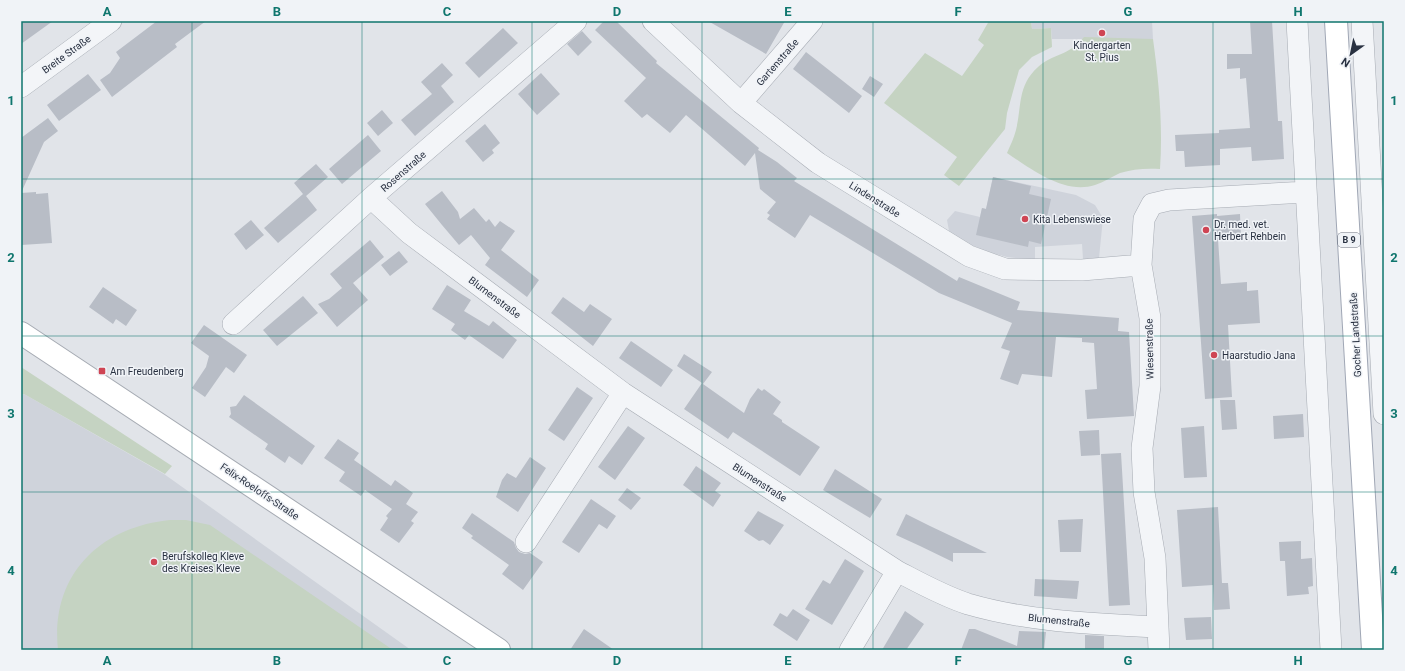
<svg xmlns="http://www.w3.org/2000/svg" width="1405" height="671" viewBox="0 0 1405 671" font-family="Roboto,sans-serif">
  <rect width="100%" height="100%" fill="#e1e4e9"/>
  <!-- built -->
  <path fill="#cfd3db" d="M1031,21h121l1,18h-101l-1,-11 -19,1z
    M993,177l83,18 19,10 8,13 -4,40 -16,1 -1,-15 -47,3v13l-28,-3 -22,-6 -35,-15 -3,-16 8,-9 25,6 2,-9 4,1z
    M24,394l140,80 247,176h-390v-255z"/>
  <!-- green -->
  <path fill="#c5d3c2" d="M989,21h42l1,8 19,-1 1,19 -20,10 -13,13 -12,43 -2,16 -46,57 -15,-11 13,-18 -73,-54 41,-50 37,23 22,-31 -6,-5z
    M1084,37l69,2c6,43 10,87 7,130 -13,-1 -28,0 -40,4 -9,4 -16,9 -25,12 -31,10 -64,-16 -88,-32 3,-7 7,-15 9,-23 6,-24 1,-44 22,-63 14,-13 31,-11 46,-30z
    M21,367l151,99 -7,8 -141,-80 -3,1z
    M170,520h16l24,5 183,125h-335c-8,-74 41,-123 112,-130z"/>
  <!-- building -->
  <path fill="#b8bdc6" d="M21,21h32l-32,23z
    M157,21h49l-31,23 2,3 -65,50 -12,-17 10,-7 10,-15 -4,-6z
    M604,21h12l41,40 -1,2 103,85 -1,2 19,12 20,16 -3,3 163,100 2,-4 61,25 -3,8 102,8 -1,13 11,1 5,84 -47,3 -2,-29 12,-1 -3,-46 -12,-1v-4l-26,-1 -4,40 -30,-3 -4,11 -18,-6 10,-28 -9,-3 11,-25 -73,-30 -129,-78 -15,23 -28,-19 3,-4 -3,-2 9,-11 -16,-13 -5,-36 -10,13 -59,-51 -16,18 -23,-19 -5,4 -18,-17 22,-23 -51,-48z
    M708,21h77l-19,33z
    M1250,21h22l6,100h4l2,38 -32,2 -1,-14 -31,2v16l-35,2 -1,-16h-8l-1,-16 44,-2v-3l31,-2 -4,-50 -6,1v-11l-13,1v-15h25z
    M503,28l15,15 -39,35 -14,-15z
    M582,31l10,11 -14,14 -11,-12z
    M806,52l56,44 -13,17 -56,-44z
    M442,63l11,12 -12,11 13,16 -39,34 -14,-16 31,-26 -11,-12z
    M541,73l19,21 -23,21 -19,-21z
    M88,74l13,16 -42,31 -12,-16z
    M870,76l13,8 -9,13 -12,-8z
    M382,110l11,13 -15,13 -11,-13z
    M48,118l10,13 -14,11 -23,51v-55z
    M485,124l15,19 -8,7 2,3 -11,9 -18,-21z
    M368,135l13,16 -39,33 -13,-15z
    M316,164l12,13 -22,19 11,14 -39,33 -14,-15 39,-34 -9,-11z
    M993,177l38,9 -2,8 22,5 -10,45 -12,-3 -1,6 -52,-12 6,-27 4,1z
    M442,191l16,21 2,7 14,-11 12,14 3,-3 6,8 5,-6 15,10 -14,19 38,30 -12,17 -42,-32 5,-7 -19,-23 -12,10 -17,-20 -17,-21z
    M36,192v2l12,-1 4,50 -31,2v-52z
    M1217,214v2l23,-2 1,24 -23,1 3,45 26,-2v9l11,-1 2,33 -32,2 4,72 -27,2 -13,-183z
    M251,220l13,15 -18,15 -12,-16z
    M370,240l14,17 -31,26 15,17 -31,27 -19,-23 11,-5 13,-11 -12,-14z
    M399,251l9,11 -18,14 -9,-11z
    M447,285l24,15 -7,11 25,15 4,-5 24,19 -14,19 -34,-24 -4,5 -14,-10 4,-6 -23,-15z
    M103,287l34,23 -11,16 -10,-7 -3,5 -24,-17z
    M303,296l15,17 -41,33 -14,-16z
    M563,297l21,15 6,-8 22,15 -19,27 -42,-33z
    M204,325l43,30 -13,18 -8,-6 -21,30 -13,-9 14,-21 3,-11 -18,-13z
    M631,341l42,29 -12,17 -42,-29z
    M684,354l28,18 -9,12 41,29 6,-14 8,-11 4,3 2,-2 17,13 -8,12 9,6v2l38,25 -20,29 -67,-44 -5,7 -44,-30 18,-26 -25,-17z
    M577,387l16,11 -29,43 -16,-11z
    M244,395l71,51 -13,19 -13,-9 -4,7 -20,-14 3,-5 -39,-27 2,-3 -1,-7 6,-1z
    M1220,400h15l2,29 -15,1z
    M1303,414l1,23 -30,2 -1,-23z
    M628,426l17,12 -30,42 -17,-13z
    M1204,426l3,51 -23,1 -3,-50z
    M1099,430l1,25 -19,1 -2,-25z
    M338,439l21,14 -5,7 37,26 4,-6 18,13 -7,11 12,8 -7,9 3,2 -15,20 -19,-13 8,-12 -2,-2 6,-7 -27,-19 -4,6 -22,-15 6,-9 -21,-14z
    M1121,453l9,152 -21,1 -8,-152z
    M530,457l16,11 -28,44 -22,-15 6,-17 5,-7 9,5z
    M696,466l25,17 -6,8 6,4 -8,12 -30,-22z
    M835,469l47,30 -12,19 -47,-28z
    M627,488l14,10 -10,12 -13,-10z
    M591,499l25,17 -9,13 -8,-5 -20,29 -17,-11z
    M1218,507l4,76h6l2,26 -16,1 -1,-25 -31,2 -5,-77z
    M758,511l26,14 -14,20 -7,-5 -4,1 -15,-10z
    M472,513l42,29 2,6 3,4 6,2 5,-1 13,9 -20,28 -21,-16 7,-9 -38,-27 2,-2 -11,-8z
    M906,514l24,12 57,27h-34v9l-33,-16 -24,-11z
    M1083,519l-2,33h-21l-2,-32z
    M1301,541v18l11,-1 1,28 -5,1 1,7 -22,2 -2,-35h-5l-1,-19z
    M845,559l19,12 -32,54 -27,-16 18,-29 7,4z
    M1035,579l44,2 -2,18 -43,-3z
    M793,609l17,11 -13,21 -24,-16 7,-12 7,4z
    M905,611l19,13 -18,26h-24z
    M1211,617l1,22 -26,1 -2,-22z
    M584,629l30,21h-44z
    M969,629h6l42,17 2,-15 27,1 -2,18h-83z
    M1085,635l19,1v14h-19z"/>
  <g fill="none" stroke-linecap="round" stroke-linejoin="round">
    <defs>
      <path id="street" d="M653,21l88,82 77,60 151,93 36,13 77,1 59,-5
        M1297,21l34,629
        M1362,21l22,393
        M21,87l90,-66
        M741,103l71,-82
        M371,198l38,35 214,160 274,178c23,12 46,25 71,33 62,18 126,20 190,23
        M233,324l138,-126 205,-177
        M526,542l97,-149
        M850,650l47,-79
        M1159,650l-4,-92 -11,-66 -2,-44 8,-62v-68l-9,-53 3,-46 8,-15 17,-4 137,-8"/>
      <path id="secondary" d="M21,333l478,317"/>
      <path id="primary" d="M1336,21l37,629"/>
    </defs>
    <!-- street casing -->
    <use href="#street" stroke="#a6abb3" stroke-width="22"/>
    <!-- secondary casing -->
    <use href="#secondary" stroke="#a6abb3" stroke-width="24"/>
    <!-- primary casing -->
    <use href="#primary" stroke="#a0a7b5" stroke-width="24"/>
    <!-- street -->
    <use href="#street" stroke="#f3f5f8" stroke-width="21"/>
    <!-- secondary -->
    <use href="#secondary" stroke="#fff" stroke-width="22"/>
    <!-- primary -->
    <use href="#primary" stroke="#fff" stroke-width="22"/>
  </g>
  <!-- grid -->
  <path fill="none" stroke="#0f766e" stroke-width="1" stroke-opacity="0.55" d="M192,21v629M362,21v629M532,21v629M702,21v629M873,21v629M1043,21v629M1213,21v629M21,179h1363M21,336h1363M21,492h1363"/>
  <!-- markers -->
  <g fill="#cf4554" stroke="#f0f3f7" stroke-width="1.5">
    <circle cx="1102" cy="33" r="4"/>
    <circle cx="1025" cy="219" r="4"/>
    <circle cx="1206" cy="230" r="4"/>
    <circle cx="1214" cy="355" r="4"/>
    <rect x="98" y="367" width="8" height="8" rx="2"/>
    <circle cx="154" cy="562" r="4"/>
  </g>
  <g text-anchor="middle" stroke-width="3" stroke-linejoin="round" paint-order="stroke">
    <!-- shield labels -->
    <rect fill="#f0f3f7" stroke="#656b78" stroke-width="1" x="1338" y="233" width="22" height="14" rx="3"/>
    <g font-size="9" font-weight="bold" fill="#293141">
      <text x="1349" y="243">B 9</text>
    </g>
    <!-- poi labels -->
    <g font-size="10" fill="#293141" stroke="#f0f3f7" text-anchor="start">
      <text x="1102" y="49" text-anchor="middle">Kindergarten<tspan x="1102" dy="12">St. Pius</tspan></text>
      <text x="1033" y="223">Kita Lebenswiese</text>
      <text x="1214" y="228">Dr. med. vet.<tspan x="1214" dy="12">Herbert Rehbein</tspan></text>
      <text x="1222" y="359">Haarstudio Jana</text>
      <text x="110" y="375">Am Freudenberg</text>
      <text x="162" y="560">Berufskolleg Kleve<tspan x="162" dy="12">des Kreises Kleve</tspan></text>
    </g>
    <!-- street labels -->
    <g font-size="10" fill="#293141" stroke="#f0f3f7">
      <text transform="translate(66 54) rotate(-36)" y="4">Breite Straße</text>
      <text transform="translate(777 62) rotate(-49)" y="4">Gartenstraße</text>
      <text transform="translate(403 171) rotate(-41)" y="4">Rosenstraße</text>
      <text transform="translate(875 199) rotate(32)" y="4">Lindenstraße</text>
      <text transform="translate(495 297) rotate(37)" y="4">Blumenstraße</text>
      <text transform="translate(1355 335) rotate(-93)" y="4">Gocher Landstraße</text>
      <text transform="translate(1149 349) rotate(-91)" y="4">Wiesenstraße</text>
      <text transform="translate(760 482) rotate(33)" y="4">Blumenstraße</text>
      <text transform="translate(260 491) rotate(34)" y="4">Felix-Roeloffs-Straße</text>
      <text transform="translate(1059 620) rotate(6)" y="4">Blumenstraße</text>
    </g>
  </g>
  <!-- border -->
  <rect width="1405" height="671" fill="none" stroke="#f0f3f7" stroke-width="44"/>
  <!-- north arrow -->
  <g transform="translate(1351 54) rotate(213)" stroke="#f0f3f7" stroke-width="3" paint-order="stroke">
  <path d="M0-3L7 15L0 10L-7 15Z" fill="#293141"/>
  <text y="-6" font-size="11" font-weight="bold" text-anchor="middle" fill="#293141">N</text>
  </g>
  <rect x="22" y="22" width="1361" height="627" fill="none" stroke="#0f766e" stroke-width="1.5"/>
  <g font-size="13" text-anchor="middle" font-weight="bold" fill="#0f766e">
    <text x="107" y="16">A</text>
    <text x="277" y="16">B</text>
    <text x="447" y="16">C</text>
    <text x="617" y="16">D</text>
    <text x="788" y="16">E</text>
    <text x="958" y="16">F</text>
    <text x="1128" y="16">G</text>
    <text x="1298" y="16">H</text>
    <text x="11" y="105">1</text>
    <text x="1394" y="105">1</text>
    <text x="11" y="262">2</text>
    <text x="1394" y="262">2</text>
    <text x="11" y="418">3</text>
    <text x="1394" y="418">3</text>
    <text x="11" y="575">4</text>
    <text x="1394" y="575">4</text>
    <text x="107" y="665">A</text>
    <text x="277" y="665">B</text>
    <text x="447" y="665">C</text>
    <text x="617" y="665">D</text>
    <text x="788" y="665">E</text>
    <text x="958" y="665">F</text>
    <text x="1128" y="665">G</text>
    <text x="1298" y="665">H</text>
  </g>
</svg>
